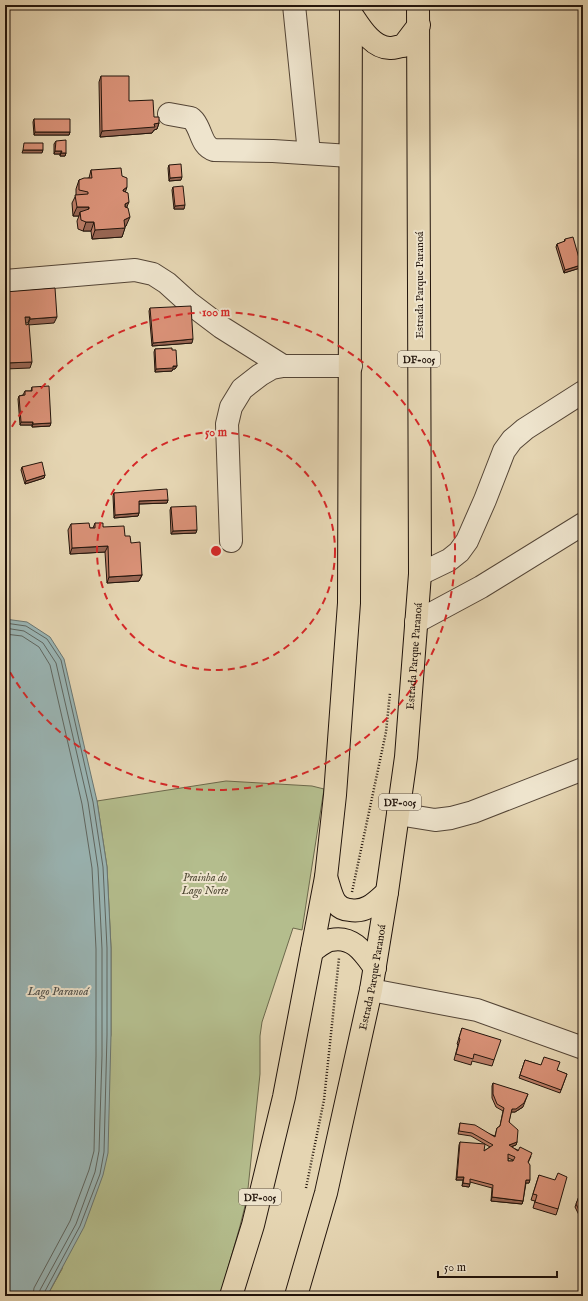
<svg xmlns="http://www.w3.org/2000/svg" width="588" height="1301" viewBox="0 0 588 1301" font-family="'IM FELL English',serif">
  <rect width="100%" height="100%" fill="#e5d5b2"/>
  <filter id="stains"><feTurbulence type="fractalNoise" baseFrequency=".005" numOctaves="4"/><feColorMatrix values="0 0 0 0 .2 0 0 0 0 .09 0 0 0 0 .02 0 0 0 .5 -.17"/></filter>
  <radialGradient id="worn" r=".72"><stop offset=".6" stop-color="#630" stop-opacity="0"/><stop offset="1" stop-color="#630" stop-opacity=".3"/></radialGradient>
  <!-- green -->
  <path fill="#b4bd8d" stroke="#6c694c" d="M226,781l86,5 12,3 -22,141 -9,-2 -31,94 -2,14v38l-13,124 -7,28 -20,70h-173l15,-27 49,-234v-87l-4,-81 -10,-66z"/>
  <!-- water -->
  <path fill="#9ab6b6" stroke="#6a7672" d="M5,619l22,3 23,15 14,22 33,142 10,66 4,81v87l-3,118 -5,22 -19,52 -37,69h-42z"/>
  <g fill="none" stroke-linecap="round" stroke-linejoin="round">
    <!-- shore -->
    <path stroke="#5e6661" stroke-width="1" d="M5,623l21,3 21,13 14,21 32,142 10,65 4,81v87l-3,117 -4,22 -20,52 -36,67v3
      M5,628l19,3 19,12 13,20 32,139 10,66 4,81v107l-3,95 -4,21 -19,52 -36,66 -1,6
      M5,634l17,2 17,11 11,18 32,139 10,64 4,81v107l-2,95 -5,19 -19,51 -36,67 -1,8"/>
    <defs>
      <path id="minor" d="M294,5l15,148
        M169,114l22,4 3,3c8,10 7,25 20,29l59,1 77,5
        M5,281l130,-11 18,4 14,9 21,19 33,25 62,39
        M231,541l-4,-117 4,-17 11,-18 18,-14 12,-7 11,-2h68
        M420,574l29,-14 10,-8 8,-11 18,-41 19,-49 8,-11 13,-11 58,-37
        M416,622l65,-35 102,-63
        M398,814l37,6 16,-2 22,-6 110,-43
        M371,990l106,20 106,38"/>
      <g id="major">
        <path d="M352,15c8,12 21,34 39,33 4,0 8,-2 12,-2l16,-21"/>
        <path d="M326,877c3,8 5,20 10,26 4,5 8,7 14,7 16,3 26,-8 37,-18"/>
        <path d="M312,951c6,-4 13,-10 19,-11 22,-5 33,13 44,28"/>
        <path d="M231,1296l22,-71 31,-128 42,-220 9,-82 14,-192 2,-598"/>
        <path id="s1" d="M296,1296l30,-103 45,-203 16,-98 19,-135 14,-183 -2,-569"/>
      </g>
    </defs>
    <!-- minor casing -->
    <use href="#minor" stroke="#544536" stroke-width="24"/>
    <!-- major casing -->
    <use href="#major" stroke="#23150c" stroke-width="24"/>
    <!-- path -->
    <path stroke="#23150c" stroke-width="2.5" stroke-dasharray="1 2" stroke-linecap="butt" d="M352,892l34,-160 4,-39
      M306,1188l18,-88 15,-142"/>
    <!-- minor -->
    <use href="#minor" stroke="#eee4cd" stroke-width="22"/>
    <!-- major -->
    <use href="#major" stroke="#e5d5b2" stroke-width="22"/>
  </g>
  <!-- wall -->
  <path fill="#bb7d66" stroke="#23150c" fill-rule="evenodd" d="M101,76l28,25 25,16 5,6 -2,6 -3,1 -2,3 -52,4 -1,-55z
    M34,119l36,13 -1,3h-35l-1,-13z
    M56,141l10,12 -1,3h-5v-2h-6v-10z
    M169,165l12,15 -12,1 -1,-13z
    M91,170l31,6 3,16 2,15 -1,19 -1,1 -3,10 -30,2 -1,-8h-8l-5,-2 -1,-8 2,-5h-6l-1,-13 4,-8v-6l3,-9 10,-2z
    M173,187l11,22h-10l-2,-19z
    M565,239l16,26 -1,3 -16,5 -8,-26 1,-3 7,-2z
    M150,308l42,35 -40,3 -3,-35z
    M155,349l17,1 5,16 -2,3h-2l-1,2 -17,1 -1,-20z
    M32,387l18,39 -18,1v-2h-12l-2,-26 1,-3 4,-1 2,-4h6z
    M22,467l23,8 -1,3 -19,6 -4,-14z
    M114,493l54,7 -1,3 -28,1v9l-1,3 -24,2 -1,-22z
    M171,507l25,26 -25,1 -1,-24z
    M95,523l8,4 22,9 6,7 11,32 -3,6 -32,2 -2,-31 -35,2 -2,-24 3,-6 19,4h3z
    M462,1028l32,32 -2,6 -20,-5 -1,4 -17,-5 4,-15 -1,-1z
    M525,1060l42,14 -7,19 -41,-15z
    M493,1083l30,24 -8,5h-4l-2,10 8,20 -1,3 -5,2 20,9 -3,7 1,20h-3l-3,18 -1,3 -31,-3 1,-13 -22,-6 -1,5 -7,-1 1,-6h-7l3,-35 1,-3 24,9 6,-4 -19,-11 -13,-2 2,-11 35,13 2,-8 3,-2 3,-15 -7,-4 -4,-9v-12zM508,1158l5,2v1h-5z
    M539,1175l19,34 -2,6 -23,-7 2,-7 -4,-1z
    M583,1186v33h-2l-6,-12z"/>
  <!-- shaded-wall -->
  <path fill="#986653" stroke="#23150c" d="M159,123l-2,6 -3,1 -2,3 -52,4 2,-6z
    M35,132h35l-1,3h-35z
    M23,150h20l-1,3h-20z
    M55,151h7l-2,3h-6z
    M61,153h5l-1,3h-5z
    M182,177l-1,3 -12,1 1,-3z
    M127,187l-3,9 -1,-6z
    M129,202l-4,9v-7z
    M185,205l-1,4h-10l1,-3z
    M77,207h12l-3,8 -6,-3 -1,4h-6z
    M130,217l-4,9 -4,2h3l-3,9 -30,2 3,-9 29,-10z
    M86,222h8l-3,9h-8z
    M581,265l-1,3 -16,5 1,-3z
    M25,317h5l-2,6h-5z
    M57,317l-3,6 -26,2 2,-6z
    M193,339l-1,4 -40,3 1,-3z
    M32,362l-2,6 -25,1v-6z
    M177,366l-2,3h-2l-1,2 -17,1 1,-3z
    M21,422h12l-1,3h-12z
    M51,423l-1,3 -18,1 1,-3z
    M45,475l-1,3 -19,6 1,-3z
    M168,500l-1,3 -29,1 1,-3z
    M139,513l-1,3 -24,2 1,-3z
    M197,530l-1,3 -25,1 2,-3z
    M108,546l-3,6 -35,2 2,-6z
    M142,575l-3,6 -32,2 2,-6z
    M528,1094l-5,13 -8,5h-4l1,-3z
    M517,1142l-1,3 -9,3 2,-3z
    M457,1177h7l-1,3h-7z
    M526,1180h4l-1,3h-4z
    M463,1183l7,1 -1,3 -7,-1z
    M492,1197l31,4 -1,3 -31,-3z"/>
  <!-- building -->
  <path fill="#d99177" stroke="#23150c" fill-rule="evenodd" d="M101,76h28v25l24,-1 1,17h5v6l-5,1 1,3 -53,4z
    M34,119h36v13h-35z
    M66,140v13h-5l1,-2h-7l1,-10z
    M24,143h19v7h-20z
    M181,164l1,13 -12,1 -1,-13z
    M121,168l1,8 5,2v9l-4,3v1l5,2 1,9 -4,2v3l3,1 2,9 -6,3 1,8 -30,2 -1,-8h-8l-5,-2 -1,-8 9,-3v-2h-12l-2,-12 13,-1v-2l-9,-2v-10l5,-2h8l-1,-8z
    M183,186l2,19 -10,1 -2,-19z
    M573,237l8,28 -16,5 -8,-26 8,-3v-2z
    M55,288l2,29 -27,2v-2h-5l1,8 3,-1 3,38 -27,1v-71z
    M191,306l2,33 -40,4 -3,-35z
    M172,348v2h4l1,16h-4v2l-17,1 -1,-20z
    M49,386l2,37 -18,1v-2h-12l-2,-26 6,-1v-4h7v-4z
    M42,462l3,13 -19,6 -4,-14z
    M167,489l1,11 -29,1v12l-24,2 -1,-22z
    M196,506l1,24 -24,1 -2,-24z
    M89,523l1,5h5v-5h8v4l21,-1 1,10h5l1,7 9,-1 2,33 -33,2 -1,-31 -36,2 -1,-24z
    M462,1028l39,12 -7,20 -20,-6 -1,5 -17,-5 4,-15 -1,-1z
    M544,1057l16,5 -3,8 10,4 -6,16 -41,-15 5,-15 16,5z
    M493,1083l35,11 -4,9 -8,6h-4l-3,13 9,8 -1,12 -8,3 9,6 2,-4 12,6 -4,9 2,3v15h-4l-3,21 -31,-4 1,-12 -23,-6v5l-7,-1 1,-6h-7l3,-35 25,2 -1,7 9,-6 -21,-12 -13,-2 1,-8 15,2 20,12 2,-9 3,-2 4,-18 -7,-4 -4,-10zM508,1154l7,3 -2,4h-5z
    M558,1173l9,4 -9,32 -23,-7 2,-7 -4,-1 6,-19 16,5z
    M583,1186v30h-1l-6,-12z"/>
  <!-- distance rings -->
  <g fill="none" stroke="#d62828" stroke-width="2" stroke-dasharray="7 5">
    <circle cx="216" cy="551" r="119"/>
    <path d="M6 437A239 239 0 1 1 6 665"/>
  </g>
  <g text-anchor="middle" stroke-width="4" stroke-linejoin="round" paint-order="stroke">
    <!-- shield labels -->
    <g fill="#eee4cd" stroke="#605346" stroke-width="1">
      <rect x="398" y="351" width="42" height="16" rx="3"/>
      <rect x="379" y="794" width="42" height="16" rx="3"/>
      <rect x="239" y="1189" width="42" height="16" rx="3"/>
    </g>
    <g font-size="10" font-weight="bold" fill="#23150c">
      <text x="419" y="363">DF-005</text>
      <text x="400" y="806">DF-005</text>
      <text x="260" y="1201">DF-005</text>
    </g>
    <!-- street labels -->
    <g font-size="11" fill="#23150c" stroke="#eee4cd">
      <text transform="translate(419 285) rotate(-90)" y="4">Estrada Parque Paranoá</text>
      <text dy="4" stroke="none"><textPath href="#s1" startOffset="652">Estrada Parque Paranoá</textPath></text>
      <text dy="4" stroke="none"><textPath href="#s1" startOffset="328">Estrada Parque Paranoá</textPath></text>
    </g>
    <!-- park labels -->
    <g font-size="11" font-style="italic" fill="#4e4733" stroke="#eee4cd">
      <text x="205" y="881">Prainha do<tspan x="205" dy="13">Lago Norte</tspan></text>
    </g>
    <!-- water labels -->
    <g font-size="12" font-style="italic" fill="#4d4d48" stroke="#eee4cd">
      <text x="58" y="995">Lago Paranoá</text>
    </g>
  </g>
  <circle cx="216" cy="551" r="6" fill="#d62828" stroke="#eee4cd" stroke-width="2"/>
  <g font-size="12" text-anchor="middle" font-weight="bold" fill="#d62828" stroke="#eee4cd" stroke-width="4" stroke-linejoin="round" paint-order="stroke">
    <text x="216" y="316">100 m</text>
    <text x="216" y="436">50 m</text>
  </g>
  <!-- margin -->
  <rect width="588" height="1301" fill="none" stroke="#e5d5b2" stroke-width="20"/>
  <rect x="6" y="6" width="576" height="1289" fill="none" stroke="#23150c" stroke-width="2"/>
  <rect x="10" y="10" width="568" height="1281" fill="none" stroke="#23150c"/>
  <!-- scale -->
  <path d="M438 1271v6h119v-6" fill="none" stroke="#23150c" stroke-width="2"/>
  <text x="444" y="1271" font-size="12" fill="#23150c" stroke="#eee4cd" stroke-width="3" paint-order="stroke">50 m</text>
  <rect width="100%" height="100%" filter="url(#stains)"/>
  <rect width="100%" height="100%" fill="url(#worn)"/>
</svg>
